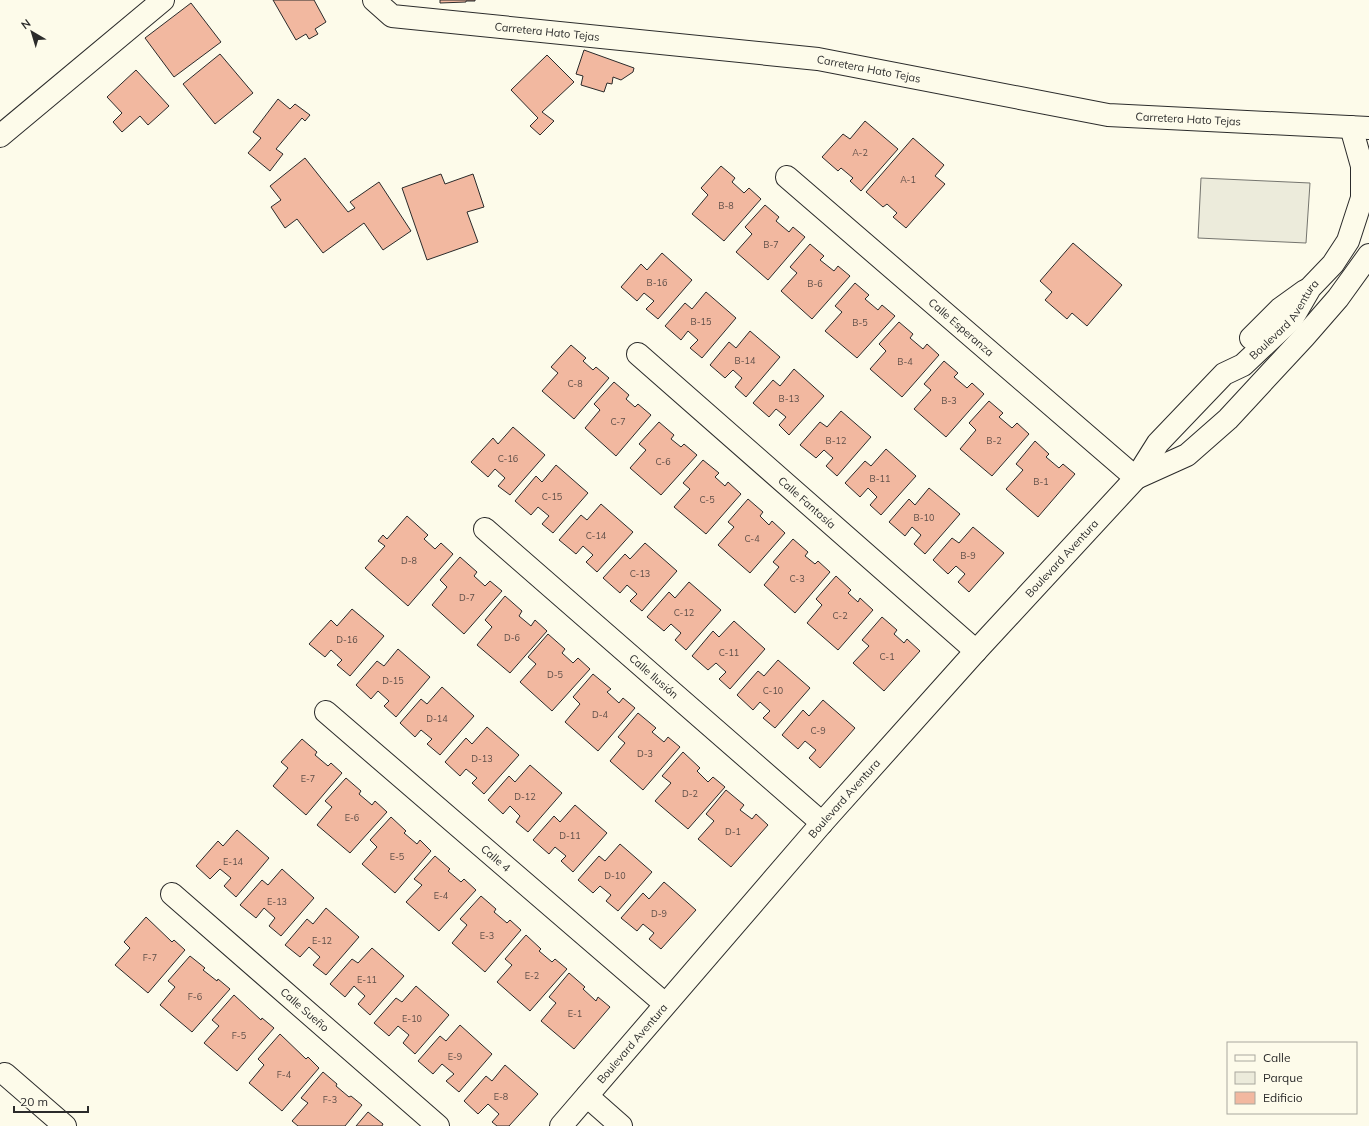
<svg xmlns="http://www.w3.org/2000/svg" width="1369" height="1126" viewBox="0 0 1369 1126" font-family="Mulish,sans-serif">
  <rect width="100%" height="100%" fill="#fdfbea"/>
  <!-- green -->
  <path fill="#ecebdb" stroke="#74746e" d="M1201,178l109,5 -4,60 -108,-5z"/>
  <!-- building -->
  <path fill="#f2b8a0" stroke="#2b2b2b" d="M273,0h41l12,22 -11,7 3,5 -9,5 -3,-5 -10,6z
    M440,0h35v1h-9v1l-26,1z
    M191,3l30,39 -47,35 -29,-39z
    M584,50l50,18 -1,4 -12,8 -8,-3 -1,7 -5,-1 -3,9 -23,-7 2,-9 -7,-2z
    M220,54l33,39 -38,31 -32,-40z
    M547,55l27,27 -32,30 12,9 -14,14 -10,-9 8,-8 -27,-28z
    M136,70l33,36 -21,19 -8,-9 -18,16 -9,-10 9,-9 -15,-16z
    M278,99l12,10 5,-5 15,11 -5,6 -3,-3 -26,31 7,5 -13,17 -22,-18 13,-15 -8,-6z
    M865,121l33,28 -37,42 -11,-10 3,-3 -12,-10 -3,3 -16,-14 21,-23 7,5z
    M913,138l31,27 -9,11 10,8 -39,44 -13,-11 4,-4 -10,-9 -4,3 -17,-15z
    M305,158l43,54 7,-4 -5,-6 29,-20 32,49 -28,19 -19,-27 -41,30 -26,-34 -12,9 -14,-21 10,-7 -11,-14z
    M721,166l14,12 -3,4 12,11 5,-5 12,11 -37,42 -32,-27 16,-19 -7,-7z
    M441,174l4,10 28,-10 11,33 -17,5 11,30 -51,18 -25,-72z
    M765,205l14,12 -3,4 13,11 4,-5 12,10 -37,43 -32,-28 16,-18 -7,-7z
    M1073,243l49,42 -35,41 -15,-13 -5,6 -22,-19 7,-8 -12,-11z
    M810,244l14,12 -4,4 14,11 4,-5 12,10 -38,43 -31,-28 16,-18 -7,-6z
    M662,253l30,27 -34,39 -12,-10 8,-8 -10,-8 -7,8 -16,-14 20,-23 6,6z
    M855,283l14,12 -4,4 13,11 4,-5 13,11 -38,42 -32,-27 17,-19 -7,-6z
    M706,292l30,26 -34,40 -12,-10 8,-8 -10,-9 -7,9 -16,-14 20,-23 7,6z
    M899,322l14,12 -3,4 13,11 4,-5 12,11 -37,42 -32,-28 16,-18 -7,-7z
    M750,331l30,26 -34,40 -11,-10 7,-9 -9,-8 -8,8 -15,-13 19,-23 7,6z
    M571,345l15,13 -3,3 10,9 3,-3 13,11 -35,41 -32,-28 16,-18 -7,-6z
    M944,361l14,12 -4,4 13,11 5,-5 12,11 -38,43 -32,-28 17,-19 -7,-6z
    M794,369l30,27 -35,39 -10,-10 7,-8 -10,-8 -7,8 -16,-14 20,-23 7,6z
    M614,382l15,13 -3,4 9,8 3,-3 13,11 -35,41 -31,-28 15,-18 -6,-6z
    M989,401l14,12 -4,4 13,11 5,-5 12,11 -37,42 -32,-27 16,-19 -7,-7z
    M841,411l30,26 -34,39 -11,-10 7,-8 -9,-8 -8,8 -16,-13 20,-23 7,5z
    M659,422l15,13 -3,4 10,8 3,-3 13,11 -36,40 -31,-27 16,-18 -7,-6z
    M513,427l32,28 -35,40 -12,-9 7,-8 -10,-9 -7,8 -17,-15 22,-24 5,6z
    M1035,441l14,13 -3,3 13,11 4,-4 12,10 -37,43 -32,-28 17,-19 -7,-6z
    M886,449l30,27 -35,39 -11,-10 7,-8 -9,-9 -8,9 -15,-14 20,-22 6,5z
    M703,460l16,13 -4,4 10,9 3,-4 13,12 -35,40 -32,-27 16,-18 -7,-6z
    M556,465l32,28 -35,40 -11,-9 7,-8 -11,-9 -7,8 -16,-14 21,-25 6,6z
    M929,488l31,26 -35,40 -11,-10 7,-9 -9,-8 -7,9 -16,-14 20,-23 6,6z
    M748,499l15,13 -3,4 9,9 3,-4 13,12 -35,40 -32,-28 16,-18 -6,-5z
    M601,504l32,28 -36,40 -11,-10 7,-7 -10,-9 -7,8 -17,-14 22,-25 6,5z
    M407,516l21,19 -4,4 11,10 6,-6 12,11 -45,52 -43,-38 20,-22 -7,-5 5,-6 4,4z
    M973,527l31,26 -35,39 -11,-10 7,-8 -9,-8 -8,8 -15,-14 19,-22 7,5z
    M793,539l15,13 -3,4 10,8 3,-3 12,11 -35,41 -31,-28 15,-18 -6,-5z
    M645,543l32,28 -35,40 -12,-10 7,-7 -10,-9 -7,8 -17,-15 22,-24 5,5z
    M460,557l17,15 -3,4 11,10 5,-5 12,10 -38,43 -32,-29 15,-18 -7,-7z
    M836,576l15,14 -3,3 10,9 2,-4 13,12 -35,40 -31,-27 15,-18 -6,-6z
    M689,582l32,28 -35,40 -11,-10 6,-7 -10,-9 -7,7 -17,-14 22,-25 6,6z
    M505,596l17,15 -3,5 12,10 4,-6 12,11 -37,42 -33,-28 15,-18 -7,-7z
    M352,609l32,27 -34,40 -13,-11 5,-5 -11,-10 -6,7 -16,-13 22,-24 6,6z
    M882,617l15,13 -3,4 10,9 3,-4 13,12 -36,40 -31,-28 16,-17 -7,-6z
    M734,621l31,28 -35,40 -11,-10 7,-7 -10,-9 -8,7 -16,-14 21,-25 6,6z
    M548,634l17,15 -3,4 11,10 5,-5 12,11 -38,42 -32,-29 16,-18 -8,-7z
    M398,649l32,28 -34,40 -12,-11 5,-5 -11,-10 -7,8 -15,-14 21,-24 7,5z
    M778,660l32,28 -35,40 -12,-10 7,-7 -10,-9 -7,8 -16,-15 21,-24 6,5z
    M593,674l18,15 -4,3 12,11 4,-5 12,10 -37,43 -33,-29 15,-18 -7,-7z
    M442,687l32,29 -34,39 -13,-11 5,-5 -11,-9 -6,7 -15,-14 21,-24 6,5z
    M823,700l32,28 -35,40 -11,-10 7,-8 -11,-9 -7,8 -16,-14 21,-25 6,6z
    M638,713l18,15 -4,4 12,10 4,-5 12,10 -37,43 -33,-29 15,-18 -7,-6z
    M487,727l32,28 -35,39 -12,-11 5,-5 -11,-9 -6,7 -15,-14 21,-24 6,6z
    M302,739l15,13 -2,3 13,11 3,-3 11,10 -36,42 -33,-29 15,-18 -7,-6z
    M683,752l17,16 -3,3 11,11 5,-5 12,10 -37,42 -33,-28 16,-18 -9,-7z
    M530,765l32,28 -34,39 -12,-10 4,-6 -10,-10 -7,8 -15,-14 21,-24 6,6z
    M346,778l15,13 -2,3 13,11 3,-4 12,11 -37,41 -33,-28 15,-18 -7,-6z
    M726,790l18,15 -4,5 12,9 4,-5 12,11 -37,42 -33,-28 16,-18 -8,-7z
    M575,805l32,28 -34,39 -12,-11 5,-5 -11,-9 -6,7 -16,-14 21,-24 6,6z
    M391,817l15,14 -2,2 13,11 3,-4 11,11 -36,42 -33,-29 15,-17 -7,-7z
    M237,830l32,28 -33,39 -12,-11 7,-8 -11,-9 -10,10 -14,-13 22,-25 5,5z
    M620,844l32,28 -34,39 -12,-10 5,-6 -11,-9 -7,7 -15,-13 21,-24 6,5z
    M435,856l15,13 -2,2 13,11 3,-3 12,11 -37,41 -33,-29 16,-17 -8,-6z
    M282,869l32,29 -33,38 -12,-10 6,-8 -11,-10 -8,10 -16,-13 22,-25 6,5z
    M664,882l32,28 -35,39 -12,-10 5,-6 -11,-9 -6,7 -16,-13 22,-25 6,6z
    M481,896l15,13 -2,3 13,11 3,-3 11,10 -36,42 -33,-29 15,-18 -7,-6z
    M326,908l33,29 -33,38 -13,-10 7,-8 -11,-10 -9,10 -15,-12 22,-26 6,5z
    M146,917l26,25 2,-2 11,10 -37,43 -33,-28 15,-17 -6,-6z
    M526,935l15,14 -2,2 13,11 3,-3 12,10 -37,42 -33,-29 15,-17 -7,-6z
    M372,948l32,28 -34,39 -12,-11 7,-8 -11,-10 -9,11 -15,-13 22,-25 6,4z
    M190,956l15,12 -2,2 14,11 1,-2 12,10 -38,43 -32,-27 15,-18 -7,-6z
    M569,973l16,14 -2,2 13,12 2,-4 12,10 -36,42 -33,-28 15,-18 -7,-6z
    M416,986l33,29 -34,39 -12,-11 6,-8 -11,-9 -9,10 -15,-13 22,-25 6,4z
    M234,995l27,25 1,-2 12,10 -37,43 -33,-28 15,-17 -7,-6z
    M460,1025l32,29 -33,38 -13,-11 8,-7 -12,-10 -9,10 -15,-13 22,-25 6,5z
    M280,1034l26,25 2,-2 11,11 -37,43 -33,-28 15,-18 -6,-6z
    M505,1065l33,29 -29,32h-12l-5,-4 7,-8 -11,-10 -10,10 -14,-13 22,-25 6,5z
    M323,1072l14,12 -1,2 13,11 2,-1 11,9 -17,21h-47l-6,-5 16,-18 -7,-5z
    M368,1112l15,12 -1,2h-26z"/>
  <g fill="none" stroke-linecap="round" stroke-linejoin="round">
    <defs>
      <g id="street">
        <path d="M0,136l163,-136"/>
        <path id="s1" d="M787,177l349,301"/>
        <path d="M1251,338l29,-29 25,-18"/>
        <path id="s2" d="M638,354l338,297"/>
        <path d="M1136,478l51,-23 41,-36 76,-82 34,-39 31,-43"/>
        <path id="s3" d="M485,529l337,294"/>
        <path id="s4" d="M326,712l339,292"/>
        <path id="s5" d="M172,894l266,232"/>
        <path d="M5,1074l60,52"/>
        <path d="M587,1096l34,30"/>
        <path id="s6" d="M561,1126l261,-303 154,-172 160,-173 22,-35 66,-69 19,-9 49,-46 18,-31 23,-24 15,-23 14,-43v-32l-11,-39"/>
      </g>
      <g id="secondary">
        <path id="s7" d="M374,0l18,16 426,43 290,56 261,13"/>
      </g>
    </defs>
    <!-- street casing -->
    <use href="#street" stroke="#2b2b2b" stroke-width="24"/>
    <!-- secondary casing -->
    <use href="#secondary" stroke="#2b2b2b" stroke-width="24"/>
    <!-- street -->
    <use href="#street" stroke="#fdfbea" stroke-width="22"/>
    <!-- secondary -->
    <use href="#secondary" stroke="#fdfbea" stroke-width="22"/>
  </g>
  <g text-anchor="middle" stroke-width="3" stroke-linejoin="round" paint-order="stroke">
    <!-- number labels -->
    <g font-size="9" fill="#5d4e48">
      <text x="860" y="156">A-2</text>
      <text x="908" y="183">A-1</text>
      <text x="726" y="209">B-8</text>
      <text x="771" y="248">B-7</text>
      <text x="657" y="286">B-16</text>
      <text x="815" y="287">B-6</text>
      <text x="701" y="325">B-15</text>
      <text x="860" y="326">B-5</text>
      <text x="745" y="364">B-14</text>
      <text x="905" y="365">B-4</text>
      <text x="575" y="387">C-8</text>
      <text x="789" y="402">B-13</text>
      <text x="949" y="404">B-3</text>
      <text x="618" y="425">C-7</text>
      <text x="836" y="444">B-12</text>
      <text x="994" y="444">B-2</text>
      <text x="508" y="462">C-16</text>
      <text x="663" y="465">C-6</text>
      <text x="880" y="482">B-11</text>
      <text x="1041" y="485">B-1</text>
      <text x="552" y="500">C-15</text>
      <text x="707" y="503">C-5</text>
      <text x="924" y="521">B-10</text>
      <text x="596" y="539">C-14</text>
      <text x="752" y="542">C-4</text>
      <text x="968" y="559">B-9</text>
      <text x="409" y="564">D-8</text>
      <text x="640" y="577">C-13</text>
      <text x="797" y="582">C-3</text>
      <text x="467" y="601">D-7</text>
      <text x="684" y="616">C-12</text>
      <text x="840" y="619">C-2</text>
      <text x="512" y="641">D-6</text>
      <text x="347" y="643">D-16</text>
      <text x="729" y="656">C-11</text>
      <text x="887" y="660">C-1</text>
      <text x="555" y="678">D-5</text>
      <text x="393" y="684">D-15</text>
      <text x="773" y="694">C-10</text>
      <text x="600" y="718">D-4</text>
      <text x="437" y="722">D-14</text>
      <text x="818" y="734">C-9</text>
      <text x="645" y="757">D-3</text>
      <text x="482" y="762">D-13</text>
      <text x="308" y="782">E-7</text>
      <text x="690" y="797">D-2</text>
      <text x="525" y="800">D-12</text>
      <text x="352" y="821">E-6</text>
      <text x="733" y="835">D-1</text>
      <text x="570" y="839">D-11</text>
      <text x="397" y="860">E-5</text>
      <text x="233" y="865">E-14</text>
      <text x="615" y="879">D-10</text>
      <text x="441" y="899">E-4</text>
      <text x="277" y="905">E-13</text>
      <text x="659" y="917">D-9</text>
      <text x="487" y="939">E-3</text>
      <text x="322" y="944">E-12</text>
      <text x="150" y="961">F-7</text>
      <text x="532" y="979">E-2</text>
      <text x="367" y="983">E-11</text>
      <text x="195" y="1000">F-6</text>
      <text x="575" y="1017">E-1</text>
      <text x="412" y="1022">E-10</text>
      <text x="239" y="1039">F-5</text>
      <text x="455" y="1060">E-9</text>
      <text x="284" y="1078">F-4</text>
      <text x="501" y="1100">E-8</text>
      <text x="330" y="1103">F-3</text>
    </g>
    <!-- street labels -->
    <g font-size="11" fill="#2b2b2b" stroke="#fdfbea">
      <text dy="4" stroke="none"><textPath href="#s7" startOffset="180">Carretera Hato Tejas</textPath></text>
      <text dy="4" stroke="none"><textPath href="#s7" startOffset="504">Carretera Hato Tejas</textPath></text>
      <text dy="4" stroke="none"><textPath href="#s7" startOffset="828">Carretera Hato Tejas</textPath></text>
      <text dy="4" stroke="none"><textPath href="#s6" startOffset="1086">Boulevard Aventura</textPath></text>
      <text dy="4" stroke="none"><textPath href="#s1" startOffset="230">Calle Esperanza</textPath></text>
      <text dy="4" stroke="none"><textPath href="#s2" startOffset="225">Calle Fantasía</textPath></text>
      <text dy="4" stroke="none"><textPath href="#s6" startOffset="757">Boulevard Aventura</textPath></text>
      <text dy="4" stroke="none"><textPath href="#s3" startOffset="224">Calle Ilusión</textPath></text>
      <text dy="4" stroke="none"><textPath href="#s6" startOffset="433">Boulevard Aventura</textPath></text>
      <text dy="4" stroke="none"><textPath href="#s4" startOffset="224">Calle 4</textPath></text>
      <text dy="4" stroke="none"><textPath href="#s5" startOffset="176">Calle Sueño</textPath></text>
      <text dy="4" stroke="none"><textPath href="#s6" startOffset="109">Boulevard Aventura</textPath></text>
    </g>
  </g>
  <!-- legend -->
  <rect x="1227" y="1042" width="130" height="72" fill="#fdfbea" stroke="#a9a89e"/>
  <rect x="1235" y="1055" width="20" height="6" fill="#fdfbea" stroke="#a9a89e"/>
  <text x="1263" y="1062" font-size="12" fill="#2b2b2b">Calle</text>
  <rect x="1235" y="1072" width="20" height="12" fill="#ecebdb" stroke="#a9a89e"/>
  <text x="1263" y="1082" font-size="12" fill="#2b2b2b">Parque</text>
  <rect x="1235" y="1092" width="20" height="12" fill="#f2b8a0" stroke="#a9a89e"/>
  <text x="1263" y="1102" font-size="12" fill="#2b2b2b">Edificio</text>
  <!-- north arrow -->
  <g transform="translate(32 32) rotate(322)" stroke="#fdfbea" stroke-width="3" paint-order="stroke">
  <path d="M0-3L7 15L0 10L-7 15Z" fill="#2b2b2b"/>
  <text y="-6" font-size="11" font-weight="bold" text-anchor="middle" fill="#2b2b2b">N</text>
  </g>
  <!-- scale -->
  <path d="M14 1106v6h74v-6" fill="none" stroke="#2b2b2b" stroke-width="2"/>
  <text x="20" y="1106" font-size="12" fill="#2b2b2b" stroke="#fdfbea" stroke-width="3" paint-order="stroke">20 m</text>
</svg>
